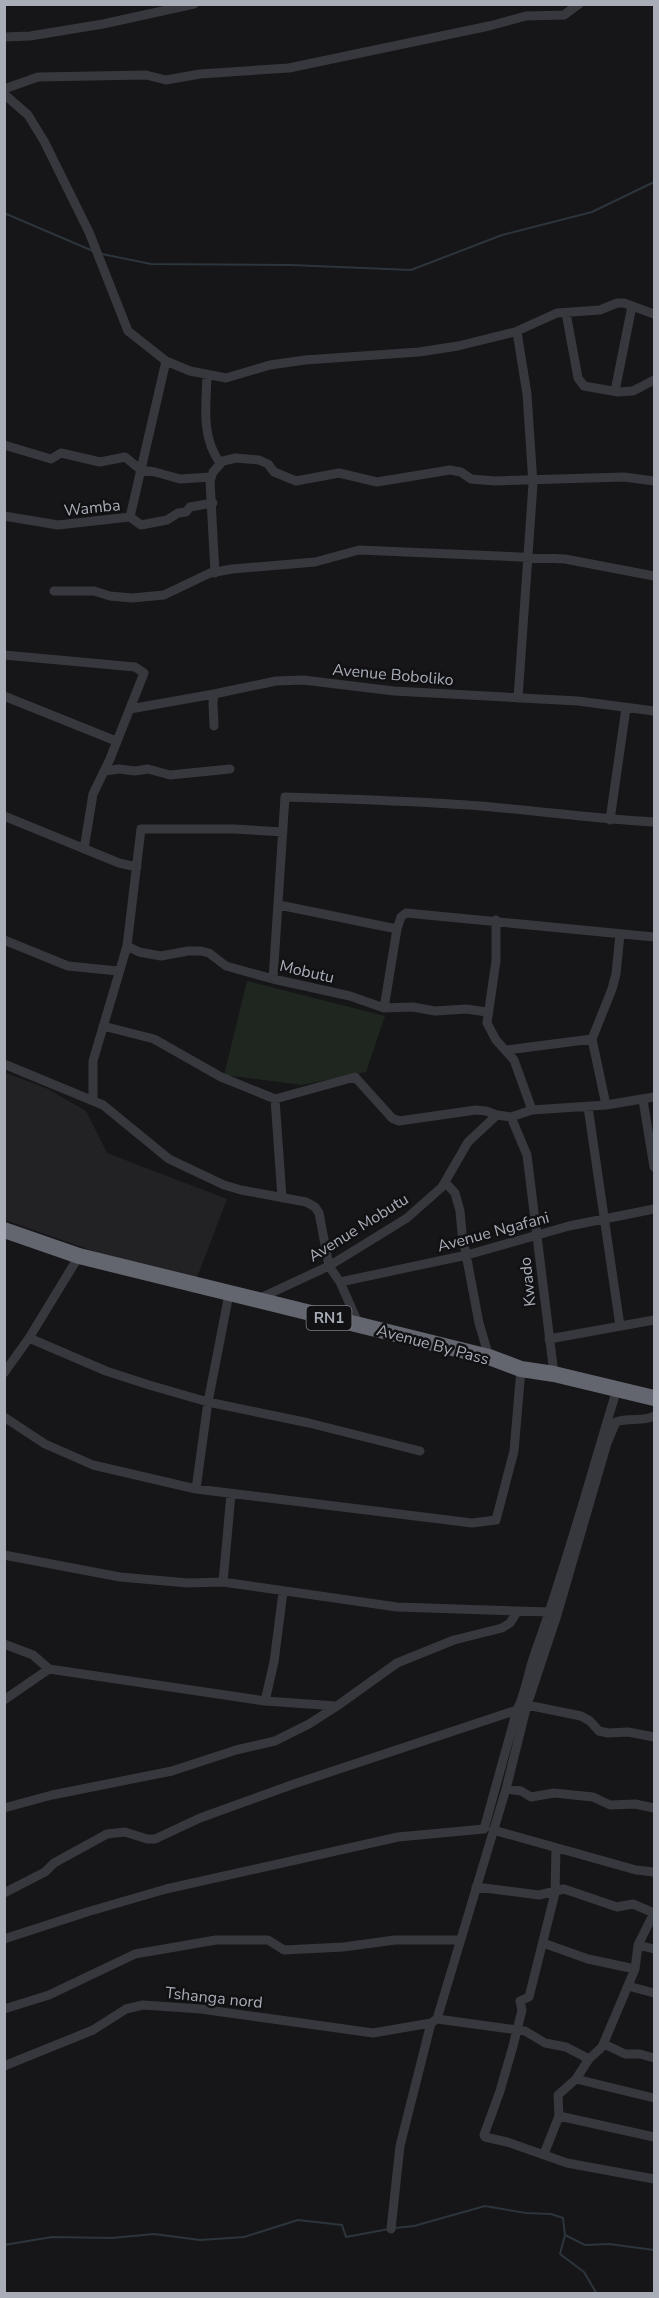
<svg xmlns="http://www.w3.org/2000/svg" width="659" height="2298" viewBox="0 0 659 2298" font-family="'Nunito Sans',sans-serif">
  <rect width="100%" height="100%" fill="#161618"/>
  <!-- built -->
  <path fill="#222225" d="M4,1072l44,17 38,22 21,42 120,46 -31,81 -94,-26 -97,-34z"/>
  <!-- green -->
  <path fill="#1e261f" d="M247,981l138,35 -19,56 -64,13 -78,-10z"/>
  <g fill="none" stroke-linecap="round" stroke-linejoin="round">
    <!-- stream -->
    <path stroke="#2c353c" stroke-width="2" d="M4,213l89,38
      M102,254l49,10 140,1 120,5 91,-35 90,-23 62,-30
      M395,2228l19,-2 71,-20 41,7 25,1 12,4 2,17 -5,19 24,18 13,22
      M565,2235l20,10 24,-1 45,6
      M4,2245l48,-8 60,1 42,-4 46,6 44,-3 54,-17 44,5 4,12 43,-8"/>
    <!-- street -->
    <path stroke="#37383d" stroke-width="9" d="M4,37l26,-1 73,-12 91,-20
      M4,89l34,-12 108,-2 20,5 34,-6 89,-6 200,-42 37,-10 38,-1 15,-11
      M4,94l24,21 16,26 45,91 39,99 38,30 24,10 36,7 44,-13 35,-5 114,-8 39,-6 57,-14 42,-19 43,-3 17,-7h7l30,11
      M566,313l12,65 6,8 34,6 15,-1 21,-11
      M517,332l10,62 6,90 -15,214
      M207,376c-1,30 -6,61 13,87
      M615,391l17,-85
      M4,445l47,14 10,-6 39,9 25,-5 16,13 14,2 25,7 31,-2
      M4,516l54,9 72,-8 11,8 26,-5 11,-7 8,-1 4,-5 23,-4
      M130,517l36,-156
      M215,573l-5,-92 3,-9 10,-11 13,-3 23,2 9,4 6,8 22,9 43,-8 38,9 73,-12 11,2 10,7 24,2 129,-4 30,4
      M54,591h40l16,5 22,2 32,-3 46,-22 22,-4 83,-7 44,-12 206,9 89,17
      M4,655l131,12 9,6 -34,86 -17,35 -9,55
      M4,696l112,45
      M130,709l84,-15 62,-13 27,-1 91,11 184,10 76,10
      M214,726l-1,-23 1,-9
      M105,771l14,-2 16,2 13,-2 22,6 60,-6
      M4,816l115,47 18,4
      M610,820l16,-112
      M279,905l118,24
      M496,920v41l-9,62 9,17 18,20 18,50
      M4,940l64,26 50,5
      M127,946l12,6 22,4 27,-5h13l8,2 17,13 47,13 77,17 34,12 29,-1 22,4 31,-2 21,3
      M273,979l12,-182c66,2 131,4 196,9 58,5 116,13 173,16
      M384,1008l13,-79 4,-12 5,-4 248,24
      M103,1026l51,13 67,38 54,22 80,-22 37,41 7,3 77,-11 10,1 11,4
      M507,1050l85,-11
      M4,1064l99,41 66,54 55,26 17,5 65,12 9,5 4,6 10,53 11,16 19,43
      M275,1099l7,99
      M93,1100v-39l34,-115 14,-117h93l49,3
      M643,1100l11,67
      M606,1105l-14,-66 20,-50 4,-15 4,-40
      M588,1107l32,219
      M511,1117l16,38 27,219
      M445,1182l10,11 5,18 2,22 17,90 10,34
      M340,1282l127,-27 102,-29 85,-17
      M258,1299l71,-33 78,-48 35,-31 26,-45 29,-27 14,2 21,-7 74,-5 48,-8
      M29,1338l77,33 43,14 59,17 101,21 111,28
      M549,1339l105,-19
      M4,1373l25,-35 50,-82
      M4,1417l41,27 48,21 103,24 276,34 24,-3 18,-69 7,-82
      M196,1489l12,-87 21,-108
      M4,1555l116,22 68,6 35,-1 174,25 153,5
      M223,1582l8,-88
      M4,1644l29,11 16,14 216,32 72,5 60,-43 57,-23 48,-12 8,-5 7,-11
      M4,1700l45,-31
      M265,1701l9,-39 9,-70
      M527,1705l54,11 9,5 9,10 9,2 20,-1 26,5
      M506,1789l15,2 10,6 23,-4 39,4 17,8 25,-1 19,4
      M4,1808l48,-13 120,-24 64,-21 39,-9 34,-17 28,-18
      M493,1830l143,40 18,2
      M556,1848l-1,45 -26,104 -9,4 2,9 -9,36 -13,45 -16,44 1,2 22,5 60,21 87,16
      M476,1887l63,8 25,-6 53,18 16,-3 21,9
      M4,1893l41,-21 9,-9 53,-29 18,-2 22,7h8l45,-21 94,-34 223,-74
      M4,1939l83,-27 79,-23 232,-52 86,-8 33,-119c9,-18 11,-38 18,-57 31,-86 55,-176 82,-264
      M543,1943l45,16 47,10
      M638,1945l16,4
      M628,1986l26,7
      M4,2009l45,-14 86,-41 81,-14h52l16,10 59,-3 52,-7h65
      M437,2019l88,12 20,12 21,4 23,12
      M604,2044l21,10h15l14,4
      M4,2066l89,-36 33,-21 17,-4 58,4 172,24 58,-10
      M576,2079l78,19
      M559,2116l95,21
      M544,2154l15,-38 -1,-21 18,-16 13,-20 13,-12 33,-78 3,-24 16,-32
      M391,2229l9,-83 31,-123 6,-4 69,-230 21,-84 30,-90 50,-172 9,-21c12,-5 28,0 38,-6"/>
    <!-- highway -->
    <path stroke="#63666e" stroke-width="16" d="M4,1230l75,26 410,101 32,12 33,5 100,24"/>
  </g>
  <g text-anchor="middle" stroke-width="5" stroke-linejoin="round" paint-order="stroke">
    <!-- shield labels -->
    <rect fill="#111113" stroke="#7b7e86" stroke-width="1.5" x="306.5" y="1306" width="45" height="24" rx="4.5"/>
    <g font-size="15" font-weight="bold" fill="#a8adb8">
      <text x="329" y="1323">RN1</text>
    </g>
    <!-- street labels -->
    <g font-size="16" fill="#a8adb8" stroke="#111113">
      <text transform="translate(92 507) rotate(-6)" y="6">Wamba</text>
      <text transform="translate(393 674) rotate(5)" y="6">Avenue Boboliko</text>
      <text transform="translate(307 971) rotate(13)" y="6">Mobutu</text>
      <text transform="translate(358 1227) rotate(-32)" y="6">Avenue Mobutu</text>
      <text transform="translate(493 1231) rotate(-15)" y="6">Avenue Ngafani</text>
      <text transform="translate(527 1282) rotate(-96)" y="6">Kwado</text>
      <text transform="translate(433 1344) rotate(15)" y="6">Avenue By Pass</text>
      <text transform="translate(214 1997) rotate(6)" y="6">Tshanga nord</text>
    </g>
  </g>
  <!-- border -->
  <rect width="659" height="2298" fill="none" stroke="#a8adb8" stroke-width="12"/>
</svg>
